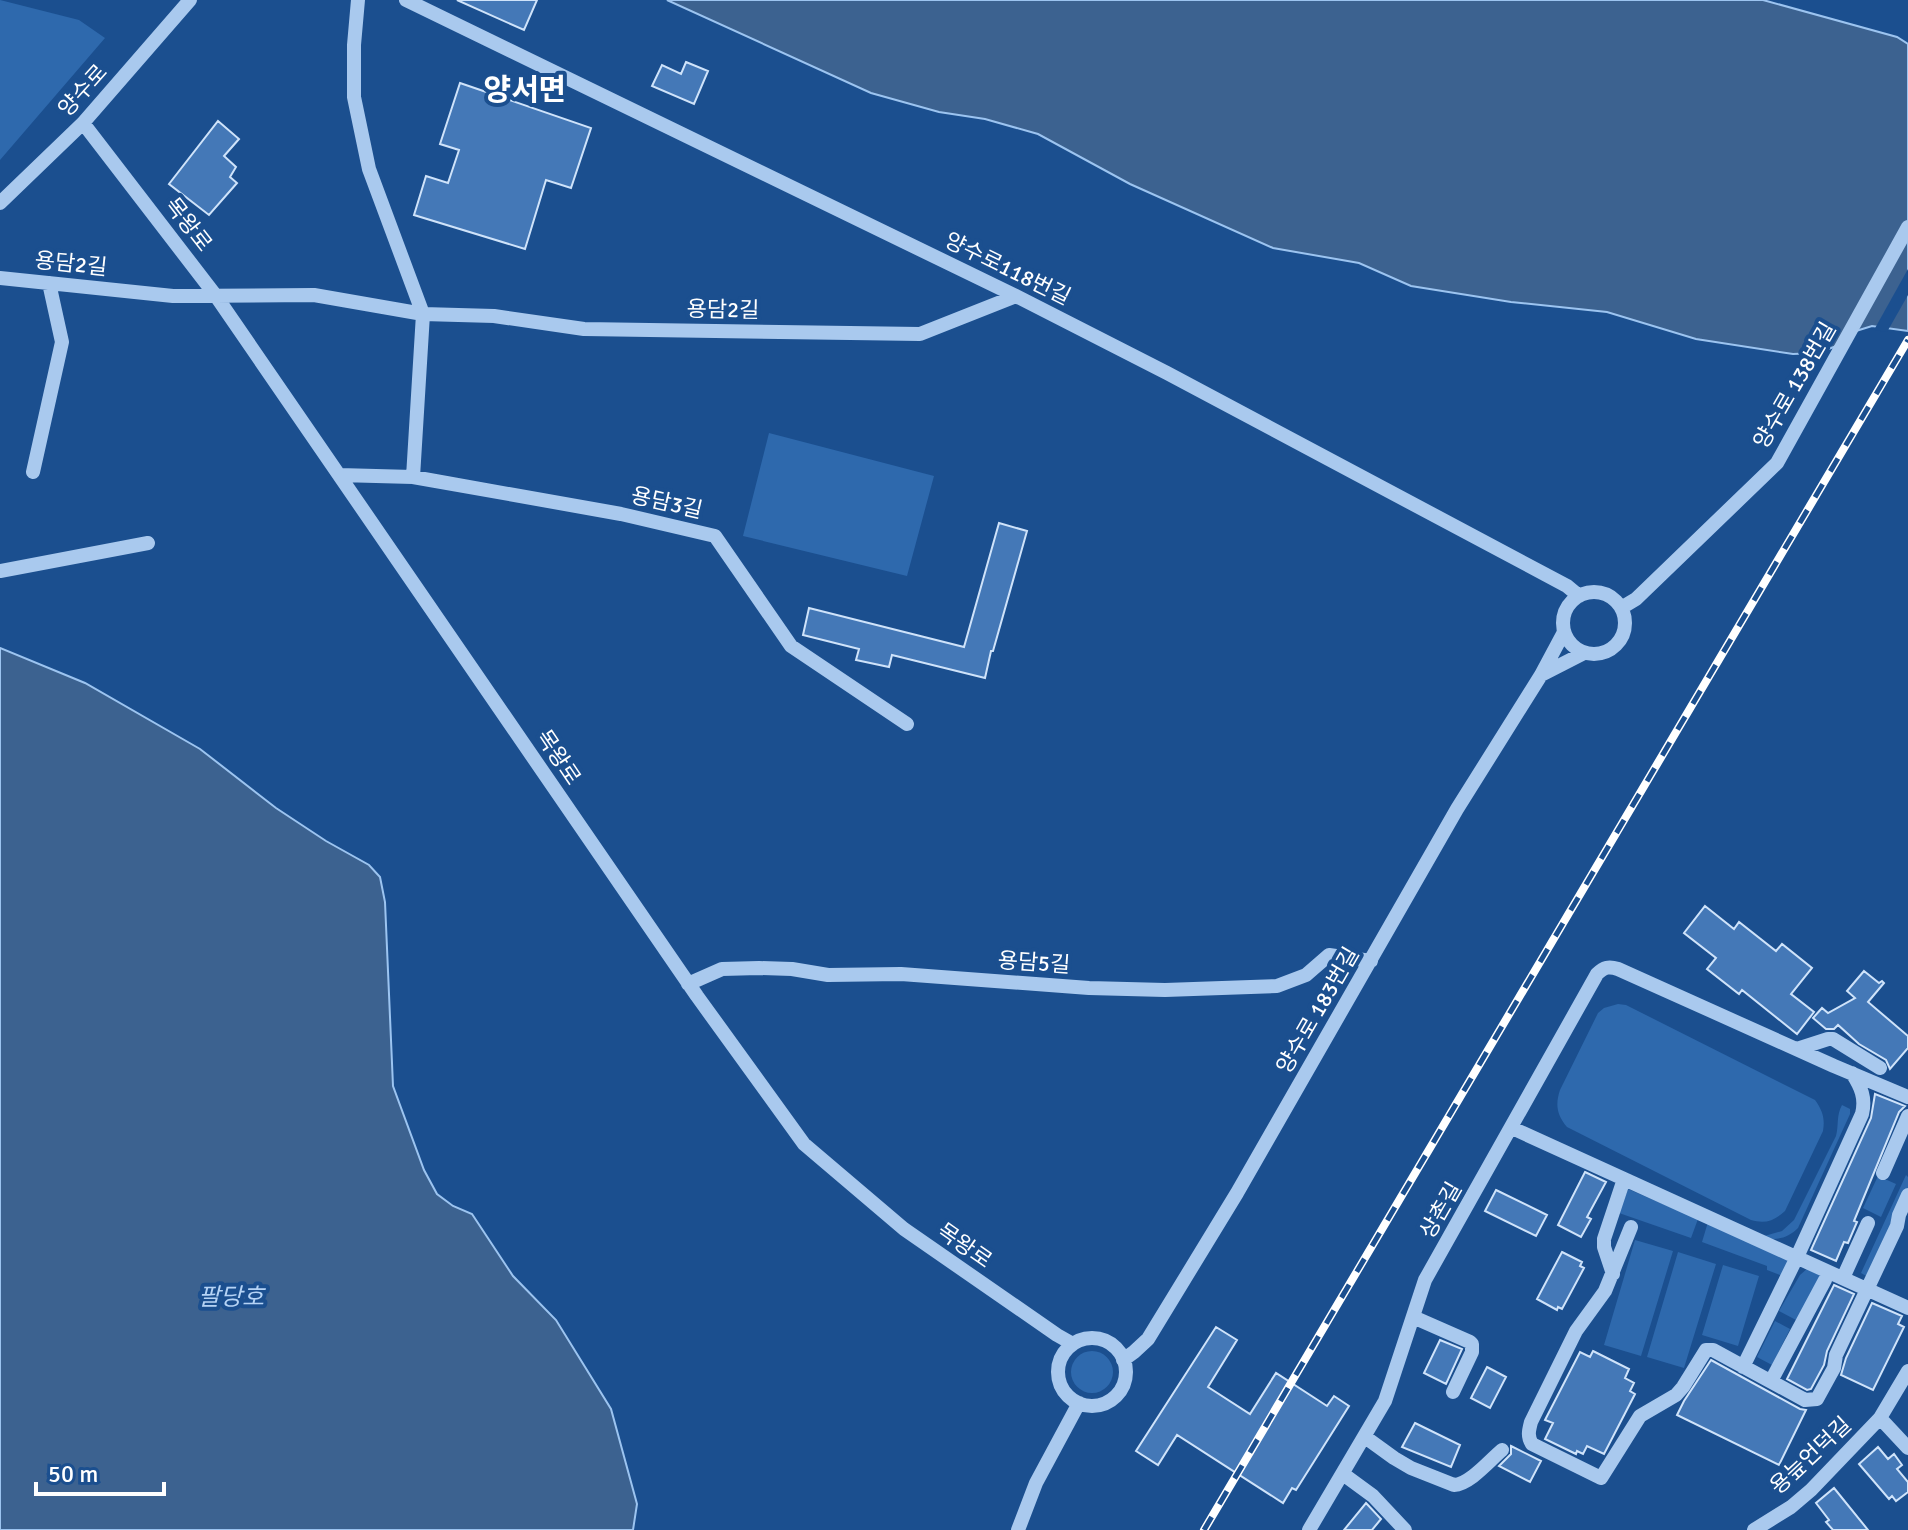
<svg xmlns="http://www.w3.org/2000/svg" width="1908" height="1530" viewBox="0 0 1908 1530" font-family="Signika,'Noto Sans KR',sans-serif">
  <rect width="100%" height="100%" fill="#1b4f8f"/>
  <!-- green -->
  <path fill="#2e69ad" d="M0,0l79,20 26,18 -105,122z
    M769,433l165,43 -27,100 -164,-40z
    M1618,1004l8,1 189,95c8,11 10,19 8,31l-38,80c-11,10 -20,13 -34,9l-184,-93c-10,-12 -12,-22 -7,-37l38,-77 6,-5z
    M1842,1105l8,4v5l-52,114c-11,11 -23,13 -37,9l21,-6 12,-11 42,-84c3,-11 0,-20 6,-31z
    M1906,1175l2,2v15l-40,85 -7,-4z
    M1878,1176l18,8 -15,33 -18,-9z
    M1628,1189l70,30 -7,19 -72,-25z
    M1708,1222l82,37 -7,17 -16,-6v-4l-65,-24z
    M1635,1240l38,11 -32,105 -37,-11z
    M1678,1252l38,12 -32,104 -37,-11z
    M1723,1265l36,11 -21,70 -36,-11z
    M1809,1267l13,7 -26,46 -17,-9 21,-36z
    M1775,1321l15,8 -18,36 -15,-8z
    M1071 1372a21 21 0 1 1 42 0a21 21 0 1 1-42 0Z"/>
  <!-- water -->
  <path fill="#3c6290" stroke="#9cc4f0" stroke-width="2" d="M667,0h1096l134,37 11,7v287l-36,-5 -16,5 -22,16 -17,6 -24,1 -97,-15 -89,-27 -96,-10 -100,-16 -52,-23 -86,-15 -143,-64 -92,-50 -53,-15 -46,-7 -68,-19z
    M0,648l85,35 115,66 76,59 50,33 43,24 11,12 5,25 8,184 31,84 13,24 16,12 19,8 41,62 43,44 55,89 26,95 -4,26h-633z"/>
  <!-- pier -->
  <path fill="#1b4f8f" d="M1908,269v26l-21,37 -13,-2z"/>
  <!-- building -->
  <path fill="#4478b7" stroke="#cfe3fa" stroke-width="2" d="M457,0h80l-13,30z
    M686,62l22,9 -14,33 -42,-18 10,-21 19,9z
    M460,83l131,45 -20,60 -25,-8 -21,69 -111,-34 12,-39 22,7 11,-33 -19,-6z
    M218,121l21,18 -15,17 12,11 -6,10 7,6 -28,32 -40,-31z
    M999,523l28,8 -34,120h-2l-6,27 -93,-23 -3,12 -33,-7 3,-11 -56,-14 6,-27 155,39z
    M1705,906l29,23 5,-7 37,29 6,-7 30,24 -21,26 23,18 -17,22 -55,-44 -3,4 -32,-25 9,-11 -32,-25z
    M1864,971l15,12 3,-2 2,2 -16,19 40,34v12l-18,21 -4,-9 -27,-16 -21,-19 -4,4h-8l-13,-11 9,-10 6,5 27,-15 -8,-7z
    M1875,1094l30,12 -6,6 -45,109 3,1 -9,21 -4,-1 -8,19 -25,-11 60,-132z
    M1585,1172l21,10 -19,35 4,2 -10,18 -23,-12z
    M1496,1190l51,25 -11,21 -51,-25z
    M1562,1252l20,10 -2,4 4,2 -22,41 -4,-2 -1,3 -20,-11z
    M1834,1285l20,9 -27,57 -3,14 -13,24 -4,1 -20,-11z
    M1872,1303l30,13 -4,8 6,3 -31,63 -32,-15 5,-17z
    M1216,1327l21,13 -29,47 42,27 26,-41 51,33 7,-10 15,10 -53,84 -4,-2 -9,15 -106,-68 -19,30 -22,-14z
    M1440,1340l22,9 -16,35 -22,-11z
    M1593,1351l36,18 -4,9 9,5 -4,8 5,3 -31,60 -17,-8 -4,8 -6,-3 -1,3 -31,-15 8,-16 -8,-3 35,-68 10,5z
    M1711,1360l89,49 6,1 -27,55 -102,-50 7,-14z
    M1487,1367l19,10 -16,31 -19,-10z
    M1415,1423l45,22 -9,22 -49,-20z
    M1511,1446l30,15 -11,21 -31,-16 12,-12z
    M1878,1447l10,12 6,-5 8,11 -5,4 11,13v10l-12,9 -4,-5 -3,3 -30,-35z
    M1834,1488l34,42h-35l-7,-8 3,-2 -13,-17z
    M1366,1503l15,16 -9,11h-28z"/>
  <g fill="none" stroke-linecap="round" stroke-linejoin="round">
    <!-- minor -->
    <path stroke="#a9c9ee" stroke-width="14" d="M358,0l-4,45v52l15,72 54,145 -10,163
      M406,0l610,296 151,77 400,213 12,10
      M83,123l133,173 481,700 107,148 100,85 153,106 16,9
      M0,203l83,-80 107,-123
      M0,278l173,18 141,-1 109,19 71,2 90,13 336,5 96,-38
      M33,472l29,-130 -13,-59
      M339,475l74,2 208,37 94,22 76,110 116,78
      M0,571l148,-28
      M1563 623a31 31 0 1 1 62 0a31 31 0 1 1-62 0Z
      M1621,608l15,-9 141,-136 131,-236
      M1541,675l43,-22
      M688,984l34,-15 37,-1 33,1 36,6 73,-1 188,14 76,2 112,-4 29,-11 23,-20 42,6
      M1797,1049l31,-10h5l47,29
      M1512,1128l396,180
      M1883,1173l25,-57
      M1631,1227l-26,64 -29,40 -45,91c-2,8 -4,14 1,22l69,34 39,-62 36,-21 7,-8 23,-37h7l92,50 12,-1 17,-31 2,-13 61,-129 2,-11 9,-20
      M1613,1274l-9,-27v-8l20,-60
      M1843,1278l25,-55
      M1413,1317l57,25 2,2v8l-19,40
      M1058 1372a34 34 0 1 1 68 0a34 34 0 1 1-68 0Z
      M1123,1360l11,-8 14,-13 89,-146 220,-384 84,-134 23,-43
      M1743,1367l54,-110 65,-143c4,-16 -1,-27 -10,-41
      M1771,1381l54,-101
      M1880,1418l28,30
      M1365,1437l29,21 17,10 43,17c16,-1 35,-24 48,-35
      M1343,1474l30,22 32,34
      M1018,1530l18,-47 43,-80
      M1309,1530l76,-129 40,-121 172,-306c7,-7 12,-8 21,-5l216,97 74,31
      M1754,1530l37,-23 20,-17 69,-72 28,-47"/>
    <defs>
      <path id="rail" d="M1204,1530l704,-1190"/>
    </defs>
    <!-- rail casing -->
    <use href="#rail" stroke="#fff" stroke-width="8"/>
    <!-- rail -->
    <use href="#rail" stroke="#1b4f8f" stroke-width="5" stroke-dasharray="15" stroke-linecap="butt"/>
  </g>
  <g text-anchor="middle" stroke-width="8" stroke-linejoin="round" paint-order="stroke">
    <!-- street labels -->
    <g font-size="22" fill="#fff" stroke="#1b4f8f">
      <text transform="translate(82 90) rotate(-48)" y="8">양수로</text>
      <text transform="translate(189 224) rotate(52)" y="8">목왕로</text>
      <text transform="translate(71 263) rotate(6)" y="8">용담2길</text>
      <text transform="translate(1008 268) rotate(26)" y="8">양수로118번길</text>
      <text transform="translate(723 309) rotate(1)" y="8">용담2길</text>
      <text transform="translate(1794 385) rotate(-60)" y="8">양수로 138번길</text>
      <text transform="translate(667 502) rotate(13)" y="8">용담3길</text>
      <text transform="translate(559 757) rotate(56)" y="8">목왕로</text>
      <text transform="translate(1034 962) rotate(4)" y="8">용담5길</text>
      <text transform="translate(1317 1010) rotate(-60)" y="8">양수로 183번길</text>
      <text transform="translate(1440 1210) rotate(-60)" y="8">상촌길</text>
      <text transform="translate(965 1245) rotate(35)" y="8">목왕로</text>
      <text transform="translate(1810 1455) rotate(-43)" y="8">용늪언덕길</text>
    </g>
    <!-- water labels -->
    <g font-size="24" font-style="italic" fill="#b5d3f5" stroke="#1b4f8f">
      <text x="231" y="1305">팔당호</text>
    </g>
    <!-- district labels -->
    <g font-size="30" font-weight="bold" fill="#fff" stroke="#1b4f8f">
      <text x="525" y="100">양서면</text>
    </g>
  </g>
  <!-- scale -->
  <path d="M36 1482v12h128v-12" fill="none" stroke="#ffffff" stroke-width="4"/>
  <text x="48" y="1482" font-size="24" fill="#ffffff" stroke="#1b4f8f" stroke-width="6" paint-order="stroke">50 m</text>
</svg>
